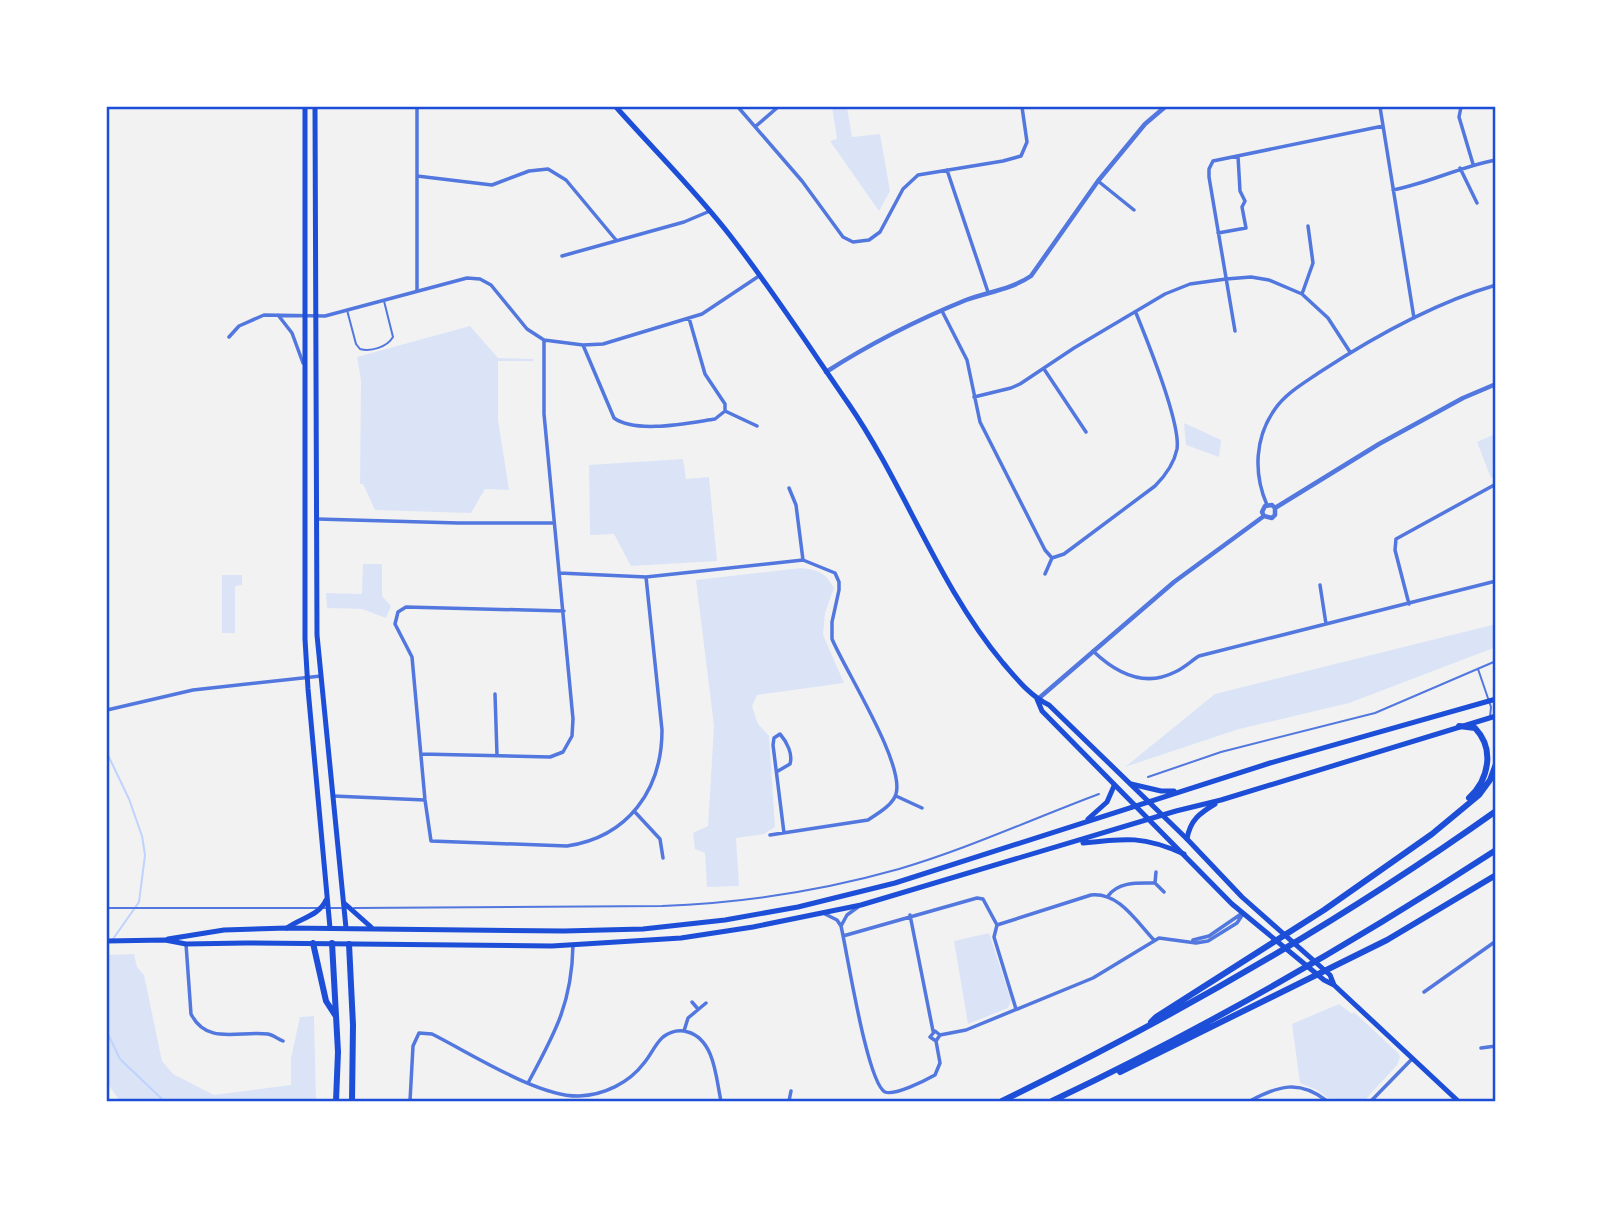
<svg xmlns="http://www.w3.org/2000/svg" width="1603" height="1208" viewBox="0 0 1603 1208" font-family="Signika,sans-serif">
  <rect width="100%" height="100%" fill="#f2f2f2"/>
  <!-- green -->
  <path fill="#dbe4f7" d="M832,107h15l5,30 28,-3 10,57 -11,20 -49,-70 7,-2z
    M470,326l28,32 36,1 -1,2h-35v59l11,70 -24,-1 -14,24 -96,-3 -12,-26h-3l1,-104 -4,-23z
    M1184,423l37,17 -2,17 -33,-12z
    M1495,434l1,42 -5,2 -14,-36z
    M683,459l3,20 23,-2 8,84 -86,5 -17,-32 -24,1 -1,-70z
    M363,564h19v32l9,10 -5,12 -24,-9 -35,-1 -1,-15 36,1z
    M802,568c16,2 24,5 32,20l-9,25 -2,22 21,48 -87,12 -5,11 6,18 11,12 6,91 -11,7 -28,4 3,48 -32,1 -2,-34 -10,-4 -2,-16 15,-7 6,-100 -18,-146z
    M222,575h20v10l-7,1v47h-13z
    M1496,624v23l-147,56 -110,26 -114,38 90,-73z
    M989,933l22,67 -3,8 -40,16 -14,-83z
    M134,954l3,13 7,8 18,86 11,13 41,21 77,-10v-27l9,-41 14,-1 2,85h-196l-13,-18v-128z
    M1339,1004l13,10 2,-2 44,41 2,4 -3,8 -33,36h-32l-15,-11 -17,-7 -8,-59z"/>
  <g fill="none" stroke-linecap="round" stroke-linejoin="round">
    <!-- stream -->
    <path stroke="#bfd3fe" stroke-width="2" d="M107,753l22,46 13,37 3,19 -6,47 -26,37
      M107,1032l13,27 44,42"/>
    <!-- service -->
    <path stroke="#5277de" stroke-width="2" d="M347,310l9,34 4,5c11,3 27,-2 33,-12l-9,-36
      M1478,669l13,38 -1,10
      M1148,777l73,-25 154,-39 121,-52
      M107,908h210
      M322,908h19
      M354,908l308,-2c81,-3 159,-15 237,-37 68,-20 133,-50 200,-75"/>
    <!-- minor -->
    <path stroke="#5277de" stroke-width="3.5" d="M417,107v184
      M738,107l64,74 41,56 10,5 16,-2 11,-8 23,-43 15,-14 85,-14 18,-5 6,-14 -5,-35
      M1380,107l34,211
      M1461,107l-2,10 14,47
      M756,126l22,-19
      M1460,168l17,35
      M947,170l41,122
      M417,176l75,9 37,-14 19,-2 18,11 50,60
      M1098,181l36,29
      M1393,190c36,-7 66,-23 103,-30
      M1218,233l28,-5 -4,-21 3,-6 -5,-10 -2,-35
      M562,256l122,-34 26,-11
      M1302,294l11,-31 -5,-37
      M942,311l25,49 13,62 65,128 7,8
      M278,315l14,18 11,30
      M1235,331l-26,-154v-8l4,-8 170,-35
      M229,337l10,-11 25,-11 61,1 142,-38 13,1 11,6 36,44 17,11 39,5 20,-1 99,-30 57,-38
      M583,345l31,73c22,16 74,5 101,1l10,-8v-7l-20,-30 -16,-56
      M1044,369l42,63
      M974,397l37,-9 9,-4 54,-36 91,-54 25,-10 36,-5 25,-2 18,3 33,14 26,24 22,34
      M725,411l32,15
      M789,488l7,17 7,55
      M1267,505c-14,-32 -12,-68 8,-96 11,-16 29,-26 45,-37 55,-36 114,-69 176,-87
      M317,519l141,4h95
      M559,573l87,4 157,-17 32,13 4,9v8l-7,32v17c14,33 73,125 64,155 -3,11 -19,20 -28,26l-98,15
      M1045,574l7,-16 12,-4 91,-68c11,-11 19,-22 22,-37 4,-26 -30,-109 -41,-136
      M1320,585l6,39
      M1409,604l-14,-54 1,-11 100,-55
      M564,611l-158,-4 -8,5 -3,12 17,33 13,143 6,41 136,5c61,-9 95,-56 95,-116l-16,-153
      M1093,651c23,22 51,37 82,21 9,-4 16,-11 24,-16l297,-75
      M495,694l2,61
      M107,710l86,-20 128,-14
      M421,754l129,3 13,-5 9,-16 1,-17 -29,-305v-74
      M778,771l12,-7c3,-10 -3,-22 -10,-30l-6,4 -1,7 11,88
      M333,796l92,4
      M896,796l26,12
      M634,811l26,28 3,19
      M1156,872l-1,11 9,9
      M1108,896c11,-15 31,-13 47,-13
      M825,914l12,6 4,6c6,25 26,157 44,166 10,4 41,-12 50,-17l5,-12 -4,-22
      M910,915l23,116
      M997,925l94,-30c28,-3 45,26 63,45
      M841,926l6,-11 11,-8
      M843,936l134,-38 6,1 14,26 -3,12 22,72
      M1193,940l16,-4 32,-22
      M186,944l5,70c16,32 49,16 77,20 5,1 10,5 15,7
      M1424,992l72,-51
      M692,1002l6,7
      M684,1031l4,-13 18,-15
      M940,1035l-4,6 -6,-4 5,-6 5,4 26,-5 127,-52 66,-40 37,5 12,-2 29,-18 6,-9
      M1481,1048l15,-2
      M528,1083c27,-50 44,-80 45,-138
      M410,1101l3,-55 6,-13 13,1c38,19 106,63 147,62 25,-1 50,-13 65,-33 7,-8 11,-19 19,-26 8,-6 16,-8 25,-5 27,8 28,47 33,69
      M789,1101l2,-10
      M1250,1101c28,-15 49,-22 77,0
      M1371,1101l41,-42"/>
    <!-- tertiary -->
    <path stroke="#5277de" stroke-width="4.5" d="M826,372c45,-29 91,-52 140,-72 22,-8 46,-11 65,-24l67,-95 47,-57 20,-17
      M1275,508l104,-64 84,-46 33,-14
      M1264,516l-2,-4 3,-6 7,-1 3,3
      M1264,516l8,2 3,-3v-7
      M1038,699l136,-117 90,-66"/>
    <!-- primary -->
    <path stroke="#1d4ed8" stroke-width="5" d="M305,107v532l3,50 22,239
      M315,107l2,528 29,293
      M616,107c38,43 81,85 116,131 41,53 78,110 116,165 57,83 90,182 155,260 14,16 27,33 46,42l138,134 55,58 88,78 4,10
      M1037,699l5,12 190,193 92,76 10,5 124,116
      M344,903l27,24
      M287,928c13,-10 32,-12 39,-28"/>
    <!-- trunk -->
    <path stroke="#1d4ed8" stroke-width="5" d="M1131,784l30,7h13
      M1088,819l19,-17 7,-16
      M1187,839c3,-19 13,-26 28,-35
      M1083,843c43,-5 61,-7 101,11
      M168,939l56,-9 63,-2 277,3 79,-2 82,-9 73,-13 97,-24 375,-120 226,-64
      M107,941l58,-1 21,4 60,-1 306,3 129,-8 72,-11 108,-22 315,-94 45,-11 275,-84"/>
    <!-- motorway -->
    <path stroke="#1d4ed8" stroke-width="6" d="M1459,726l16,2c20,21 14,51 -6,70
      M313,943l13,58 9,14
      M332,943l6,109 -2,49
      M349,944l4,81 -1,76
      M1151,1022l5,-5 168,-107 108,-76 47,-39 11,-15 6,-16
      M1120,1072l267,-132 109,-65
      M1002,1101c172,-84 338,-179 494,-290
      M1052,1101c154,-73 301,-158 444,-251"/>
  </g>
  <!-- border -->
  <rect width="1603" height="1208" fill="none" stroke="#ffffff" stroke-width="217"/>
  <rect x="108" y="108" width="1386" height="992" fill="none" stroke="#1d4ed8" stroke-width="2.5"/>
</svg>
